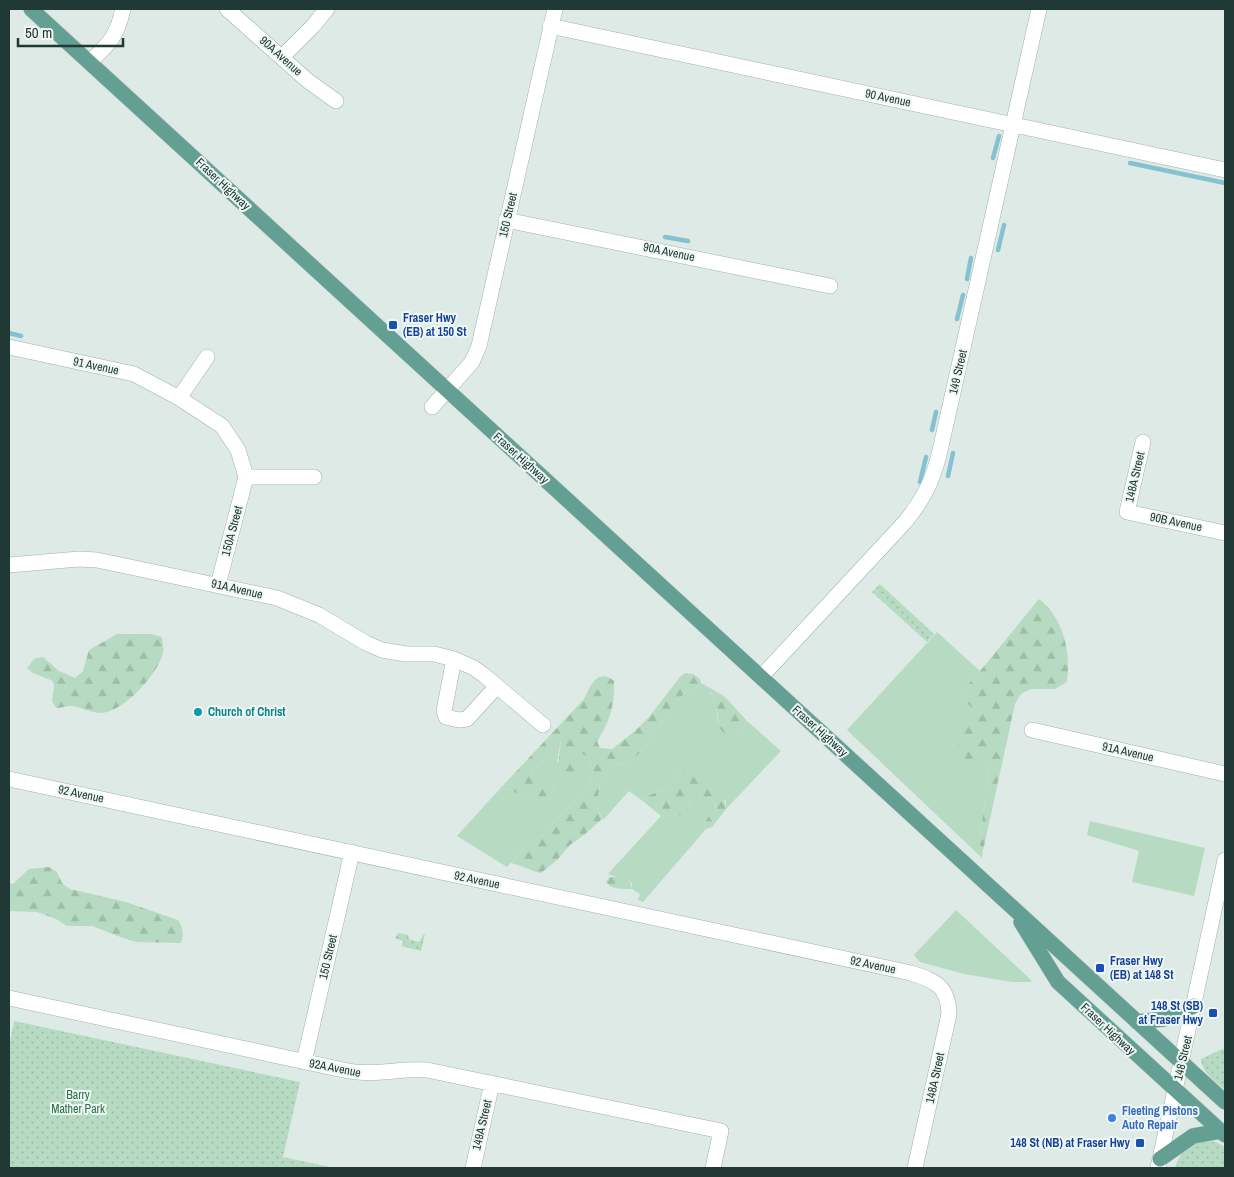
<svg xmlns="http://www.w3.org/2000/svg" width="1234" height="1177" viewBox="0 0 1234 1177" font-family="'Archivo Narrow',sans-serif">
  <defs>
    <pattern id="forest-firs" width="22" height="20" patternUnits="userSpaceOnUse" patternTransform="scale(1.25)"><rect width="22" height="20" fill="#b7dbc2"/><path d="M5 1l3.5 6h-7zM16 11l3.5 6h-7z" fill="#9dbda7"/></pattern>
    <pattern id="park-dots" width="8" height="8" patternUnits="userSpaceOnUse" patternTransform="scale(1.25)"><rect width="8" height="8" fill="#b7dbc2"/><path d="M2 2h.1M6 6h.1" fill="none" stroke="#9dbda7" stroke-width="1.8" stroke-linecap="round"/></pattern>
  </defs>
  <rect width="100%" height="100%" fill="#deeae5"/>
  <!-- grass -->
  <path fill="#b7dbc2" d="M937,632l43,39 -23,26 10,6 6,8 8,52 6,1 2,7 -10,72 4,8 -1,7 -135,-128z
    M701,683l9,5v6l6,12 2,18 14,14 11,-10 4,-7 34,30 -55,58v-8l-42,-31 -7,4 -10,14 -22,9 -1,5 -15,-11 -25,28h-2c-9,-17 -2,-40 9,-54 5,-1 11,-1 15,-2 22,-9 35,-44 50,-61 7,-9 16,-12 25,-19z
    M552,735h6l3,4 -4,23 11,-2v-8l2,-5 18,10 5,12 -3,14 -44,49 -21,15 -18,20 -50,-31 38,-42 9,-6c17,6 24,13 44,12l6,-12 -24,-11 3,-9 5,-1 6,-9z
    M693,797h15l7,5c2,10 -6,13 -11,21l2,6 -63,73 -5,-2 2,-6 -8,-5v-6c-10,-7 -13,-4 -24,-9l53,-58h16l12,-9 1,-5z
    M1090,821l115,27 -11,48 -62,-14 7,-31 -52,-16z
    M956,910l75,70v2h-19l-48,-8 -44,-12 -6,-7z"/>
  <!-- forest -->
  <path fill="url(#forest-firs)" d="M1039,599c25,19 32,54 28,83l-12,7h-24l-10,5 -6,10 -32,147 -4,-8 10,-72 -2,-7 -6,-1 -9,3c-18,-13 -21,-45 1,-56l-6,-7 -10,-6 23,-26z
    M117,634h34l11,3c0,5 2,11 1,16 -5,21 -39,59 -62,60 -10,0 -19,-6 -30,-7 -4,0 -10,2 -15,2l-4,-7 2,-15 -1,-5 -20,-8 -6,-5 7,-9 9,-2 16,14 16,7 8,-7 6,-21z
    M685,673l8,1 7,5 1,4c-9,7 -18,10 -25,19 -15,17 -28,52 -50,61 -4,1 -10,1 -15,2 -11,14 -18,37 -9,54l-18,16 -14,10 -13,15 -16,13c-11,-2 -19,-8 -30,-10l14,-16 21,-15 44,-49 3,-14 -5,-12 -18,-9 -2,4v8l8,2 4,8 -3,6c-26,0 -17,-19 -16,-37l-3,-4 -6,1 -8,22 -6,9 -5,1 -3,8 24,12 -6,12c-21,1 -26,-6 -44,-12l-9,6 89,-95c7,-14 13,-31 30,-18 1,23 -4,41 -17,60l3,7 12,1 24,-19 13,-13 31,-40z
    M710,688l15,9 22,24 -3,6 -12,12c-19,-13 -11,-14 -16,-32 -2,-7 -6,-11 -6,-19z
    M684,770c17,6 41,19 42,39l-14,18 -6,2 -2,-6 12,-16 -1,-5 -7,-5h-15l-3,5 -3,12 -10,2h-16l-17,-14 1,-5 22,-9 10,-14z
    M49,867l8,5 5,11 8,6 56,13 52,18c5,8 6,13 3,23l-44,-1 -14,-4 -31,-12h-25l-11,-7 -19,-7 -28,-1v-28l4,1 16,-15z
    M610,877c11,0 21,-1 22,12 -8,0 -23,1 -26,-8z"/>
  <!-- park -->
  <path fill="url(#park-dots)" d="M880,584l54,50 -7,8 -55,-50z
    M398,933l10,2 1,4 10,3 4,-7 2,-1 -4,17 -19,-5 1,-5 -8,-3z
    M14,1021l286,61 -17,75 52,11h-326v-121z
    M1222,1049l3,1v40c-10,-9 -23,-17 -24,-31z
    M1202,1141l14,1 9,5v21h-50c4,-13 12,-25 27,-27z"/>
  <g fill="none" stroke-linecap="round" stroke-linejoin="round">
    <!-- stream -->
    <path stroke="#85c1d0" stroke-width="4.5" d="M993,158l6,-22
      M1130,163l95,20
      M665,237l23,4
      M998,250l6,-25
      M967,279l4,-21
      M957,319l6,-24
      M9,333l12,3
      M932,430l4,-18
      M948,476l5,-23
      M920,482l6,-25"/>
    <defs>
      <path id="street" d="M227,9l81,72 28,20
        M550,26l675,144
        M282,57l31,-31 14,-17
        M90,62c20,-19 27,-26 33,-53
        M506,220l324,66
        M9,347l125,27 45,24 43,28 16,24 8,27 -28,108
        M179,398l28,-41
        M432,407l40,-45 7,-16 76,-337
        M1143,442l-16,70 98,21
        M246,477h68
        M9,565l70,-6 18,1 180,38 42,17 47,28 16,7 24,4h28l20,5 20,9 11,8 58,49
        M454,659l-10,52 2,6 13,3 8,-1 30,-33
        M761,677l144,-155c18,-22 27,-40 34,-67l100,-446
        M1032,730l193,44
        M9,779l902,194c25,8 37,13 38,41l-34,154
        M9,998l339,73c27,5 52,-3 79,-1l294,61 -8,37
        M304,1062l48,-210
        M473,1168l19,-85"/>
      <path id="secondary" d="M1158,1168l67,-308"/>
      <path id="primary" d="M31,9l1194,1093
        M1021,922l37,60 167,153
        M1137,1022l27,-3 30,-13
        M1160,1159l33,-23 28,-5"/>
    </defs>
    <!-- street casing -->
    <use href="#street" stroke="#a1b1ac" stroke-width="16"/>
    <!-- secondary casing -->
    <use href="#secondary" stroke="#9eb6ae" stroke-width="16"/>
    <!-- primary casing -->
    <use href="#primary" stroke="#bcc4c2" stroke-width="16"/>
    <!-- street -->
    <use href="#street" stroke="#fff" stroke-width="15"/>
    <!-- secondary -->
    <use href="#secondary" stroke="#fff" stroke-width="15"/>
    <!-- primary -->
    <use href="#primary" stroke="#63a093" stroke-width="15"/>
  </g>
  <!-- markers -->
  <g fill="#1a4fb4" stroke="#eef7f3" stroke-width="2">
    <rect x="388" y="320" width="10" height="10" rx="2.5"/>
    <rect x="1095" y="963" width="10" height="10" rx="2.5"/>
    <rect x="1208" y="1008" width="10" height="10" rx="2.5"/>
    <rect x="1135" y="1138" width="10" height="10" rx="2.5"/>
  </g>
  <circle fill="#0f9aa8" stroke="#eef7f3" stroke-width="2" cx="198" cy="712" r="5"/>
  <circle fill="#3f7fe0" stroke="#eef7f3" stroke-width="2" cx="1112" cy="1118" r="5"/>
  <g text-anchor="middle" stroke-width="4" stroke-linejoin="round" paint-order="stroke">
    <!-- street labels -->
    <g font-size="12" fill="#203934" stroke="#eef7f3">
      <text transform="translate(281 56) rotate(42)" y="4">90A Avenue</text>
      <text transform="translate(888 98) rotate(12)" y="4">90 Avenue</text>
      <text transform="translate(223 184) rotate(43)" y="4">Fraser Highway</text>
      <text transform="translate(508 215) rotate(-77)" y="4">150 Street</text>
      <text transform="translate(669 252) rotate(12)" y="4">90A Avenue</text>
      <text transform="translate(96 366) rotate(12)" y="4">91 Avenue</text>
      <text transform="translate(958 372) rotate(-77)" y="4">149 Street</text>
      <text transform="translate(521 458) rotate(42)" y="4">Fraser Highway</text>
      <text transform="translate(1135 477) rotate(-77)" y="4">148A Street</text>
      <text transform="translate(1176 522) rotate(12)" y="4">90B Avenue</text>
      <text transform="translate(232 531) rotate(-75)" y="4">150A Street</text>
      <text transform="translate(237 589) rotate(13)" y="4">91A Avenue</text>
      <text transform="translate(820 731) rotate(42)" y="4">Fraser Highway</text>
      <text transform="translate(1128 752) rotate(13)" y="4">91A Avenue</text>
      <text transform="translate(81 794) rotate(12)" y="4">92 Avenue</text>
      <text transform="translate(477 880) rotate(12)" y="4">92 Avenue</text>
      <text transform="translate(328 957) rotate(-77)" y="4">150 Street</text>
      <text transform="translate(873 965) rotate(12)" y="4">92 Avenue</text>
      <text transform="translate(1108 1029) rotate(43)" y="4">Fraser Highway</text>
      <text transform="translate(1183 1058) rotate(-77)" y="4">148 Street</text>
      <text transform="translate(335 1068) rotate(11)" y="4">92A Avenue</text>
      <text transform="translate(935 1078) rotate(-78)" y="4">148A Street</text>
      <text transform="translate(482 1125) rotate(-77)" y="4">149A Street</text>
    </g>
    <!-- transit labels -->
    <g font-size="12" font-weight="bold" fill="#164399" stroke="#eef7f3" text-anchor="start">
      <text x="403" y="322">Fraser Hwy<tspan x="403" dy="14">(EB) at 150 St</tspan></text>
      <text x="1110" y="965">Fraser Hwy<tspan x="1110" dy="14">(EB) at 148 St</tspan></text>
      <text x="1203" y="1010" text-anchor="end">148 St (SB)<tspan x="1203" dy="14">at Fraser Hwy</tspan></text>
      <text x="1130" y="1147" text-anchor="end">148 St (NB) at Fraser Hwy</text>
    </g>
    <!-- culture labels -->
    <g font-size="12" font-weight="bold" fill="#0d838f" stroke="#eef7f3" text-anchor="start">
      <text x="208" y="716">Church of Christ</text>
    </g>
    <!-- park labels -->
    <g font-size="12" fill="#2a7048" stroke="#eef7f3">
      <text x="78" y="1099">Barry<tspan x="78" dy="14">Mather Park</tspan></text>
    </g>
    <!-- shop labels -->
    <g font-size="12" font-weight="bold" fill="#366cbe" stroke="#eef7f3" text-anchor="start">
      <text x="1122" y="1115">Fleeting Pistons<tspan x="1122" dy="14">Auto Repair</tspan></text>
    </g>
  </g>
  <!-- border -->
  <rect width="1234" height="1177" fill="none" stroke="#203934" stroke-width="20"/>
  <!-- scale -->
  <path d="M18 38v8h105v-8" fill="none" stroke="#203934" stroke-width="2.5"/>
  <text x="25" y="38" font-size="15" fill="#203934" stroke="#eef7f3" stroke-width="4" paint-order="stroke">50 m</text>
</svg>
